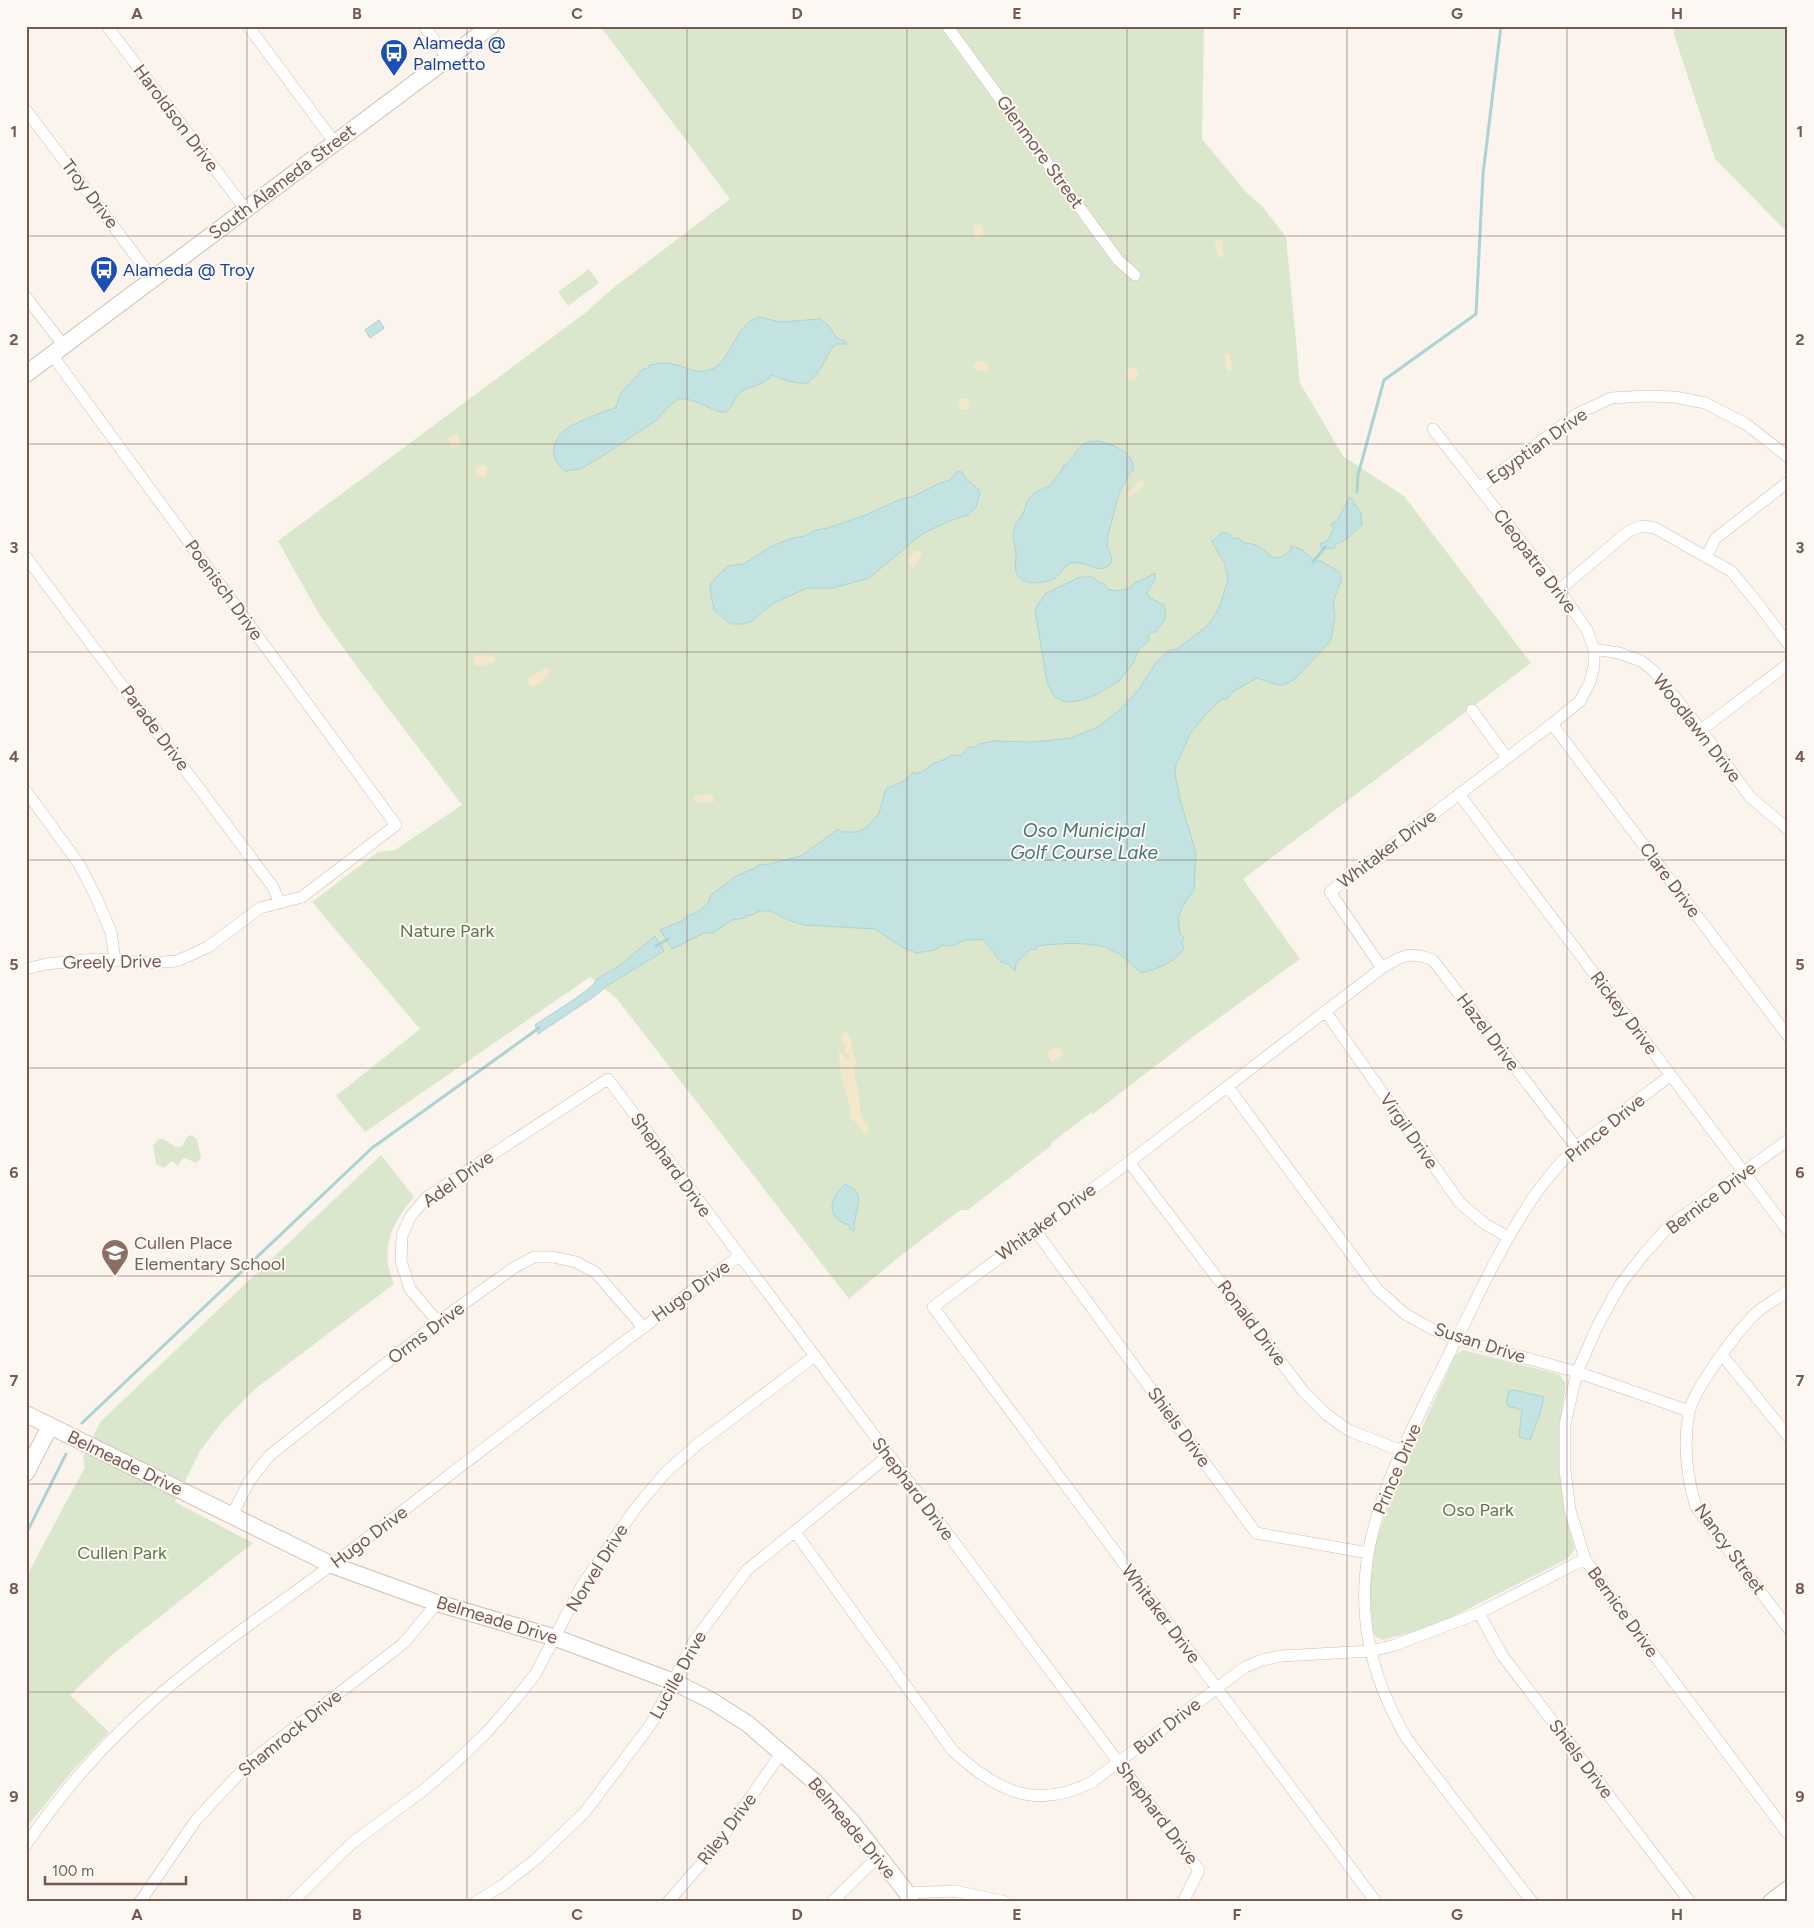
<svg xmlns="http://www.w3.org/2000/svg" width="1814" height="1928" viewBox="0 0 1814 1928" font-family="Figtree,sans-serif">
  <rect width="100%" height="100%" fill="#fbf4ed"/>
  <!-- green -->
  <path fill="#dbe7cc" d="M600,26h604l-2,113 44,53 16,14 24,31 14,146 43,73 61,40 127,167 -288,216 57,80 -107,78 -100,77 -1,-2 -41,31 1,2 -84,65h-8l-66,51 -45,38 -232,-300 -27,-22 -225,155 -29,-36 84,-67 -108,-127 66,-50 17,-2 67,-45 -99,-130 -44,-61 -41,-73 307,-228 27,-24 118,-90z
    M1674,26h114v207l-73,-74 -41,-124z
    M589,269l10,14 -31,23 -10,-14z
    M191,1135l6,4 4,19 -5,5 -11,-5 -3,1 -4,7 -6,-5 -8,7 -8,-4 -3,-19 6,-6h4l13,8 6,-1 5,-9z
    M381,1155l33,42c-23,27 -35,52 -20,87l-139,105 -33,33 -22,29 -25,51 78,41 -139,110 -44,42 39,37 -35,37 -48,59v-251l59,-110 -2,-9 17,-36z
    M1463,1350l96,24 7,10 -7,46v41l6,43 9,32v5l-7,8 -127,64 -22,8 -36,9 -6,-3 -4,-8 -2,-42 5,-41 17,-54 63,-136z"/>
  <!-- sand -->
  <path fill="#f5e7cc" d="M978,224l4,2 2,8 -4,4 -6,-1v-12z
    M1222,240l1,3 -1,10 2,3 -3,2 -3,-2 -1,-7 -3,-4 2,-4z
    M1225,353l5,1 2,16 -3,1h-2v-4l-2,-1 1,-6 -2,-5z
    M978,361l9,2 2,3 -1,4 -3,2 -11,-3v-5z
    M1126 374a6 6 0 1 1 12 0a6 6 0 1 1-12 0Z
    M958 404a6 6 0 1 1 12 0a6 6 0 1 1-12 0Z
    M454,433l4,1 2,9 -3,3 -5,2 -5,-8 2,-2h3z
    M475 471a6 6 0 1 1 12 0a6 6 0 1 1-12 0Z
    M1142,479l2,4 -1,4 -15,11 1,-6z
    M914,551h6l2,3 -9,14 -5,-7z
    M486,655l9,2v4l-12,5 -8,-1v-9z
    M546,668l4,2c-2,7 -12,17 -19,16l-3,-4 2,-5z
    M697,795h16l1,6 -2,2 -17,-1 -1,-5z
    M846,1032c8,6 4,14 7,23 1,2 3,4 4,7 -3,6 -4,17 1,23 -2,6 0,7 1,12 2,10 -1,22 10,28v5l-3,5 -2,-1c-3,-7 -8,-13 -15,-16l3,-8c-8,-20 -13,-38 -13,-59l10,9 2,-4 -6,-3v-7l-4,-7 1,-3z
    M1058,1047l6,8 -4,1 -1,4 -4,-1 -3,4 -1,-4 -4,-2 1,-6 5,-3 4,1z"/>
  <!-- water -->
  <path fill="#c3e3e3" stroke="#abd3d3" d="M759,317l21,5 40,-3 8,6 9,13 9,4v2h-11c-11,13 -13,31 -30,40l-18,-3 -15,-6c-7,10 -20,10 -30,16 -8,5 -9,18 -17,21 -8,3 -31,-16 -47,-13l-11,9 -10,12 -53,35 -24,14 -15,2c-7,-6 -13,-14 -11,-23 4,-23 33,-28 51,-37 4,-2 7,-1 11,-4l4,-13 23,-25 5,-1 1,-3c8,-1 15,-3 23,-1 14,2 23,11 38,6 23,-9 23,-45 49,-53z
    M379,320l5,8 -14,10 -5,-8z
    M1098,441c12,3 38,10 35,30l-3,1 -11,21 -11,42 -1,12 5,11 -2,7 -8,4c-10,-1 -18,-8 -30,-6 -8,2 -10,10 -17,15 -9,6 -34,8 -38,-4 -3,-6 -1,-13 -1,-19 0,-8 -5,-19 -2,-26 2,-7 6,-10 9,-16 2,-3 2,-7 4,-11 5,-10 16,-13 24,-17 2,-6 10,-11 13,-20h2l15,-19 7,-4z
    M958,471l4,1 4,7 11,9 3,6 -4,13 -8,8 -21,7 -25,12 -53,44 -36,10h-26l-35,16 -20,17 -9,3h-12l-17,-14 -4,-20 1,-6 6,-8 12,-10 15,-2 26,-17 22,-9 13,-2 11,-6 12,-2 38,-13 35,-16 11,-2 28,-14 10,-3z
    M1350,497l4,4v5l2,-1 5,8 1,12 -16,14 -11,6v3l-13,1 -2,-3 1,-3 5,-1 8,-13 -3,-4 6,-5z
    M1222,532l8,2 4,5 5,-1 5,5c3,1 8,0 12,2 15,7 16,21 34,6l1,-5 10,3 14,12h6l18,11 3,7 -9,23 2,14 -3,19 -2,7 -9,9 -25,27 -12,7h-7l-20,-7 -23,13 -8,9 -4,-1 -16,15 -16,20 -14,31 -1,9 5,25 16,54 -2,37 -10,14 -6,13 2,17 4,4 -2,5 2,5c-8,14 -28,22 -43,25l-22,-20c-5,0 -8,-4 -14,-6 -21,-5 -46,-4 -67,-1l-3,4 -4,-1 -15,14 -1,8 -7,-7 -7,-2 -18,-23c-6,1 -11,1 -17,1 -9,2 -10,8 -23,5l-9,5 -18,3 -14,-6 -27,-18 -71,-4 -16,-5 -17,-9h-11l-11,5 -3,-1 -1,3 -13,2 -19,13h-9l-32,16 -12,-19 22,-9 4,-4 13,-6 9,-8 3,-8 16,-12 9,-7 19,-8 5,-4 6,1 35,-9 37,-27 4,3h14l10,-4 13,-15 7,-24 20,-9 7,-8 3,2 6,-2 12,-9 4,-1 3,-3 1,2 10,-6 8,1 9,-9h7l3,-3 15,-3 40,1 37,-4 27,-11 23,-18 18,-20 18,-28 13,-11 7,-1 30,-23 7,-9 7,-14 7,-24 -3,-15 -14,-24h3z
    M1155,573v7l-8,13 3,5 14,7c5,13 -3,18 -8,27h-5l-3,4 1,4 -10,9 -6,14 -14,18 -23,14 -14,5 -11,2 -8,-1 -9,-5 -7,-14 -12,-73 10,-15 35,-17h12l8,6h4l3,6 9,2 12,-2 8,-7 4,-1z
    M655,936l9,15 -56,34 -13,11 -57,38 -3,-9c12,-9 58,-35 62,-46l23,-14z
    M845,1184c20,9 13,18 10,35 -1,4 0,8 -1,12l-4,-2 -1,-4c-25,-7 -19,-27 -4,-41z
    M1514,1390l30,7 -4,17 -10,26 -11,-3 3,-27 -14,-4 -2,-3 3,-12z"/>
  <g fill="none" stroke-linecap="round" stroke-linejoin="round">
    <!-- stream -->
    <path stroke="#abd3d3" stroke-width="3" d="M1357,492l1,-17 26,-95 92,-66 7,-140 18,-148
      M1313,562l12,-15
      M656,946l12,-7
      M82,1423l290,-275 167,-120
      M26,1534l40,-80"/>
    <defs>
      <path id="street" d="M107,26l139,184
        M248,26l87,117
        M424,26l24,32
        M947,26l171,234 17,15
        M26,110l127,169
        M26,297l38,49
        M1479,488l98,-74 34,-16 35,-2 29,1 30,6 41,21 42,33
        M26,557l247,330 6,15
        M1706,557l10,-19 72,-56
        M1559,590l70,-59 13,-5 13,2 76,43 28,34 29,39
        M1594,649l25,4 22,8 13,10 47,59 49,67 38,32
        M1472,710l35,48
        M1552,724l236,312
        M1701,730l87,-66
        M26,791l53,73 17,33 15,35 4,28
        M1459,794l329,437
        M1382,968l-52,-76 222,-168 28,-23 10,-19 4,-16v-17l-7,-19 -28,-40 -126,-161
        M26,969l20,-5 50,-5 54,4 27,-2 31,-14 52,-39 42,-11 94,-72 -344,-470
        M1325,1011l135,192 25,21 23,13
        M1228,1087l149,202 28,25 27,15 25,10 120,33 112,39
        M1788,1140l-119,86 -25,28 -24,31 -22,40 -21,47 -12,52v46l5,40 15,49 24,36 179,239
        M1129,1162l174,229 24,24 21,15 54,21
        M1035,1230l221,303 112,20
        M1788,1291c-11,8 -25,15 -34,24 -17,17 -61,75 -65,98 -6,31 -2,64 7,94l92,121
        M438,1322l-28,-33 -9,-28 1,-25 8,-19 17,-20 181,-118 591,791 -16,32
        M1722,1355l66,81
        M232,1515l18,-35 19,-24 169,-134 77,-55 19,-10h19l23,5 19,10 48,55
        M795,1532l158,219c44,40 82,60 139,31l153,-115 17,-7 19,-4 90,-5 24,-6 84,-32 106,-54
        M1479,1613l23,42 188,247
        M26,1845c45,-67 101,-126 165,-176 49,-40 103,-75 154,-114 131,-100 261,-201 394,-299
        M907,1893l48,-2 51,11
        M140,1902l56,-82 55,-59 153,-118 33,-40
        M292,1902l60,-59 73,-54 32,-28 30,-29 28,-32 21,-27 45,-86 54,-78 31,-37 32,-28 117,-88
        M476,1902l27,-17 32,-25 50,-48 66,-88 43,-83 53,-71 141,-114
        M668,1902l47,-54 67,-96
        M832,1902l46,-45
        M1376,1902l-443,-595 196,-145 253,-194c21,-13 27,-17 51,-8l143,187
        M1532,1902l-125,-163c-89,-153 -21,-256 48,-397 23,-45 41,-87 69,-130 6,-10 12,-20 20,-29 9,-12 20,-24 31,-35 9,-8 21,-16 31,-23 21,-17 43,-33 65,-50"/>
      <path id="secondary" d="M26,374l465,-348
        M26,1414l306,151 105,38 119,35 118,44 38,19 36,23 67,58 37,40 55,71 4,9
        M26,1473l24,-47
        M1771,1902l17,-13"/>
    </defs>
    <!-- street casing -->
    <use href="#street" stroke="#cebdb6" stroke-width="12"/>
    <!-- secondary casing -->
    <use href="#secondary" stroke="#d1bdb4" stroke-width="18"/>
    <!-- street -->
    <use href="#street" stroke="#fff" stroke-width="11"/>
    <!-- secondary -->
    <use href="#secondary" stroke="#fff" stroke-width="16"/>
  </g>
  <!-- grid -->
  <path fill="none" stroke="#745952" stroke-width="1" stroke-opacity="0.55" d="M247,26v1876M467,26v1876M687,26v1876M907,26v1876M1127,26v1876M1347,26v1876M1567,26v1876M26,236h1762M26,444h1762M26,652h1762M26,860h1762M26,1068h1762M26,1276h1762M26,1484h1762M26,1692h1762"/>
  <!-- icons -->
  <defs>
    <symbol id="bus-pin" viewBox="-11 -11 22 30"><path d="M0 17L-7.5 6A9.5 9.5 0 1 1 7.5 6Z" fill="#1a4fb4" stroke="#fdf8f3"/><path d="M-5-6H5V4H4V6H2V4H-2V6H-4V4H-5ZM-3.5-4V0h7V-4ZM-3.5 1.2v1.5H-2V1.2ZM2 1.2v1.5H3.5V1.2Z" fill="#fff"/></symbol>
    <symbol id="school-pin" viewBox="-11 -11 22 30"><path d="M0 17L-7.5 6A9.5 9.5 0 1 1 7.5 6Z" fill="#8d6e63" stroke="#fdf8f3"/><path d="M0-5L7-2L0 1L-7-2ZM-4 1L0 2.5L4 1V4Q0 6-4 4Z" fill="#fff"/></symbol>
  </defs>
  <g fill-rule="evenodd">
    <use href="#bus-pin" x="378" y="37" width="32" height="43"/>
    <use href="#bus-pin" x="88" y="254" width="32" height="43"/>
    <use href="#school-pin" x="99" y="1237" width="32" height="43"/>
  </g>
  <g text-anchor="middle" stroke-width="4" stroke-linejoin="round" paint-order="stroke">
    <!-- transit labels -->
    <g font-size="18" fill="#164399" stroke="#fdf8f3" text-anchor="start">
      <text x="413" y="49">Alameda @<tspan x="413" dy="21">Palmetto</tspan></text>
      <text x="123" y="276">Alameda @ Troy</text>
    </g>
    <!-- street labels -->
    <g font-size="18" fill="#745952" stroke="#fdf8f3">
      <text transform="translate(176 118) rotate(53)" y="6">Haroldson Drive</text>
      <text transform="translate(1040 152) rotate(54)" y="6">Glenmore Street</text>
      <text transform="translate(282 182) rotate(-37)" y="6">South Alameda Street</text>
      <text transform="translate(90 194) rotate(53)" y="6">Troy Drive</text>
      <text transform="translate(1537 446) rotate(-35)" y="6">Egyptian Drive</text>
      <text transform="translate(1535 561) rotate(53)" y="6">Cleopatra Drive</text>
      <text transform="translate(224 590) rotate(54)" y="6">Poenisch Drive</text>
      <text transform="translate(155 728) rotate(53)" y="6">Parade Drive</text>
      <text transform="translate(1697 728) rotate(52)" y="6">Woodlawn Drive</text>
      <text transform="translate(1387 849) rotate(-37)" y="6">Whitaker Drive</text>
      <text transform="translate(1670 880) rotate(53)" y="6">Clare Drive</text>
      <text transform="translate(112 962) rotate(-1)" y="6">Greely Drive</text>
      <text transform="translate(1624 1013) rotate(53)" y="6">Rickey Drive</text>
      <text transform="translate(1488 1032) rotate(53)" y="6">Hazel Drive</text>
      <text transform="translate(1605 1128) rotate(-39)" y="6">Prince Drive</text>
      <text transform="translate(1409 1131) rotate(55)" y="6">Virgil Drive</text>
      <text transform="translate(671 1165) rotate(54)" y="6">Shephard Drive</text>
      <text transform="translate(458 1179) rotate(-36)" y="6">Adel Drive</text>
      <text transform="translate(1711 1198) rotate(-37)" y="6">Bernice Drive</text>
      <text transform="translate(1046 1222) rotate(-36)" y="6">Whitaker Drive</text>
      <text transform="translate(691 1291) rotate(-36)" y="6">Hugo Drive</text>
      <text transform="translate(1252 1323) rotate(53)" y="6">Ronald Drive</text>
      <text transform="translate(426 1333) rotate(-37)" y="6">Orms Drive</text>
      <text transform="translate(1480 1343) rotate(18)" y="6">Susan Drive</text>
      <text transform="translate(1179 1427) rotate(54)" y="6">Shiels Drive</text>
      <text transform="translate(125 1463) rotate(26)" y="6">Belmeade Drive</text>
      <text transform="translate(1397 1469) rotate(-67)" y="6">Prince Drive</text>
      <text transform="translate(913 1489) rotate(53)" y="6">Shephard Drive</text>
      <text transform="translate(369 1537) rotate(-37)" y="6">Hugo Drive</text>
      <text transform="translate(1730 1549) rotate(54)" y="6">Nancy Street</text>
      <text transform="translate(597 1568) rotate(-58)" y="6">Norvel Drive</text>
      <text transform="translate(1623 1612) rotate(54)" y="6">Bernice Drive</text>
      <text transform="translate(1161 1614) rotate(53)" y="6">Whitaker Drive</text>
      <text transform="translate(497 1620) rotate(17)" y="6">Belmeade Drive</text>
      <text transform="translate(678 1675) rotate(-61)" y="6">Lucille Drive</text>
      <text transform="translate(1167 1726) rotate(-38)" y="6">Burr Drive</text>
      <text transform="translate(290 1733) rotate(-39)" y="6">Shamrock Drive</text>
      <text transform="translate(1581 1759) rotate(53)" y="6">Shiels Drive</text>
      <text transform="translate(1157 1813) rotate(53)" y="6">Shephard Drive</text>
      <text transform="translate(852 1828) rotate(50)" y="6">Belmeade Drive</text>
      <text transform="translate(727 1829) rotate(-53)" y="6">Riley Drive</text>
    </g>
    <!-- park labels -->
    <g font-size="18" fill="#5e784b" stroke="#fdf8f3">
      <text x="447" y="937">Nature Park</text>
      <text x="1478" y="1516">Oso Park</text>
      <text x="122" y="1559">Cullen Park</text>
    </g>
    <!-- education labels -->
    <g font-size="18" fill="#785e54" stroke="#fdf8f3" text-anchor="start">
      <text x="134" y="1249">Cullen Place<tspan x="134" dy="21">Elementary School</tspan></text>
    </g>
    <!-- water labels -->
    <g font-size="19" font-style="italic" fill="#477676" stroke="#fdf8f3">
      <text x="1084" y="837">Oso Municipal<tspan x="1084" dy="22">Golf Course Lake</tspan></text>
    </g>
  </g>
  <!-- border -->
  <rect width="1814" height="1928" fill="none" stroke="#fdf8f3" stroke-width="55"/>
  <!-- scale -->
  <path d="M45 1876v8h141v-8" fill="none" stroke="#745952" stroke-width="2.5"/>
  <text x="52" y="1876" font-size="15" fill="#745952" stroke="#fdf8f3" stroke-width="4" paint-order="stroke">100 m</text>
  <rect x="28" y="28" width="1758" height="1872" fill="none" stroke="#745952" stroke-width="2"/>
  <g font-size="16" text-anchor="middle" font-weight="bold" fill="#745952">
    <text x="137" y="19">A</text>
    <text x="357" y="19">B</text>
    <text x="577" y="19">C</text>
    <text x="797" y="19">D</text>
    <text x="1017" y="19">E</text>
    <text x="1237" y="19">F</text>
    <text x="1457" y="19">G</text>
    <text x="1677" y="19">H</text>
    <text x="14" y="137">1</text>
    <text x="1800" y="137">1</text>
    <text x="14" y="345">2</text>
    <text x="1800" y="345">2</text>
    <text x="14" y="553">3</text>
    <text x="1800" y="553">3</text>
    <text x="14" y="762">4</text>
    <text x="1800" y="762">4</text>
    <text x="14" y="970">5</text>
    <text x="1800" y="970">5</text>
    <text x="14" y="1178">6</text>
    <text x="1800" y="1178">6</text>
    <text x="14" y="1386">7</text>
    <text x="1800" y="1386">7</text>
    <text x="14" y="1594">8</text>
    <text x="1800" y="1594">8</text>
    <text x="14" y="1802">9</text>
    <text x="1800" y="1802">9</text>
    <text x="137" y="1920">A</text>
    <text x="357" y="1920">B</text>
    <text x="577" y="1920">C</text>
    <text x="797" y="1920">D</text>
    <text x="1017" y="1920">E</text>
    <text x="1237" y="1920">F</text>
    <text x="1457" y="1920">G</text>
    <text x="1677" y="1920">H</text>
  </g>
</svg>
